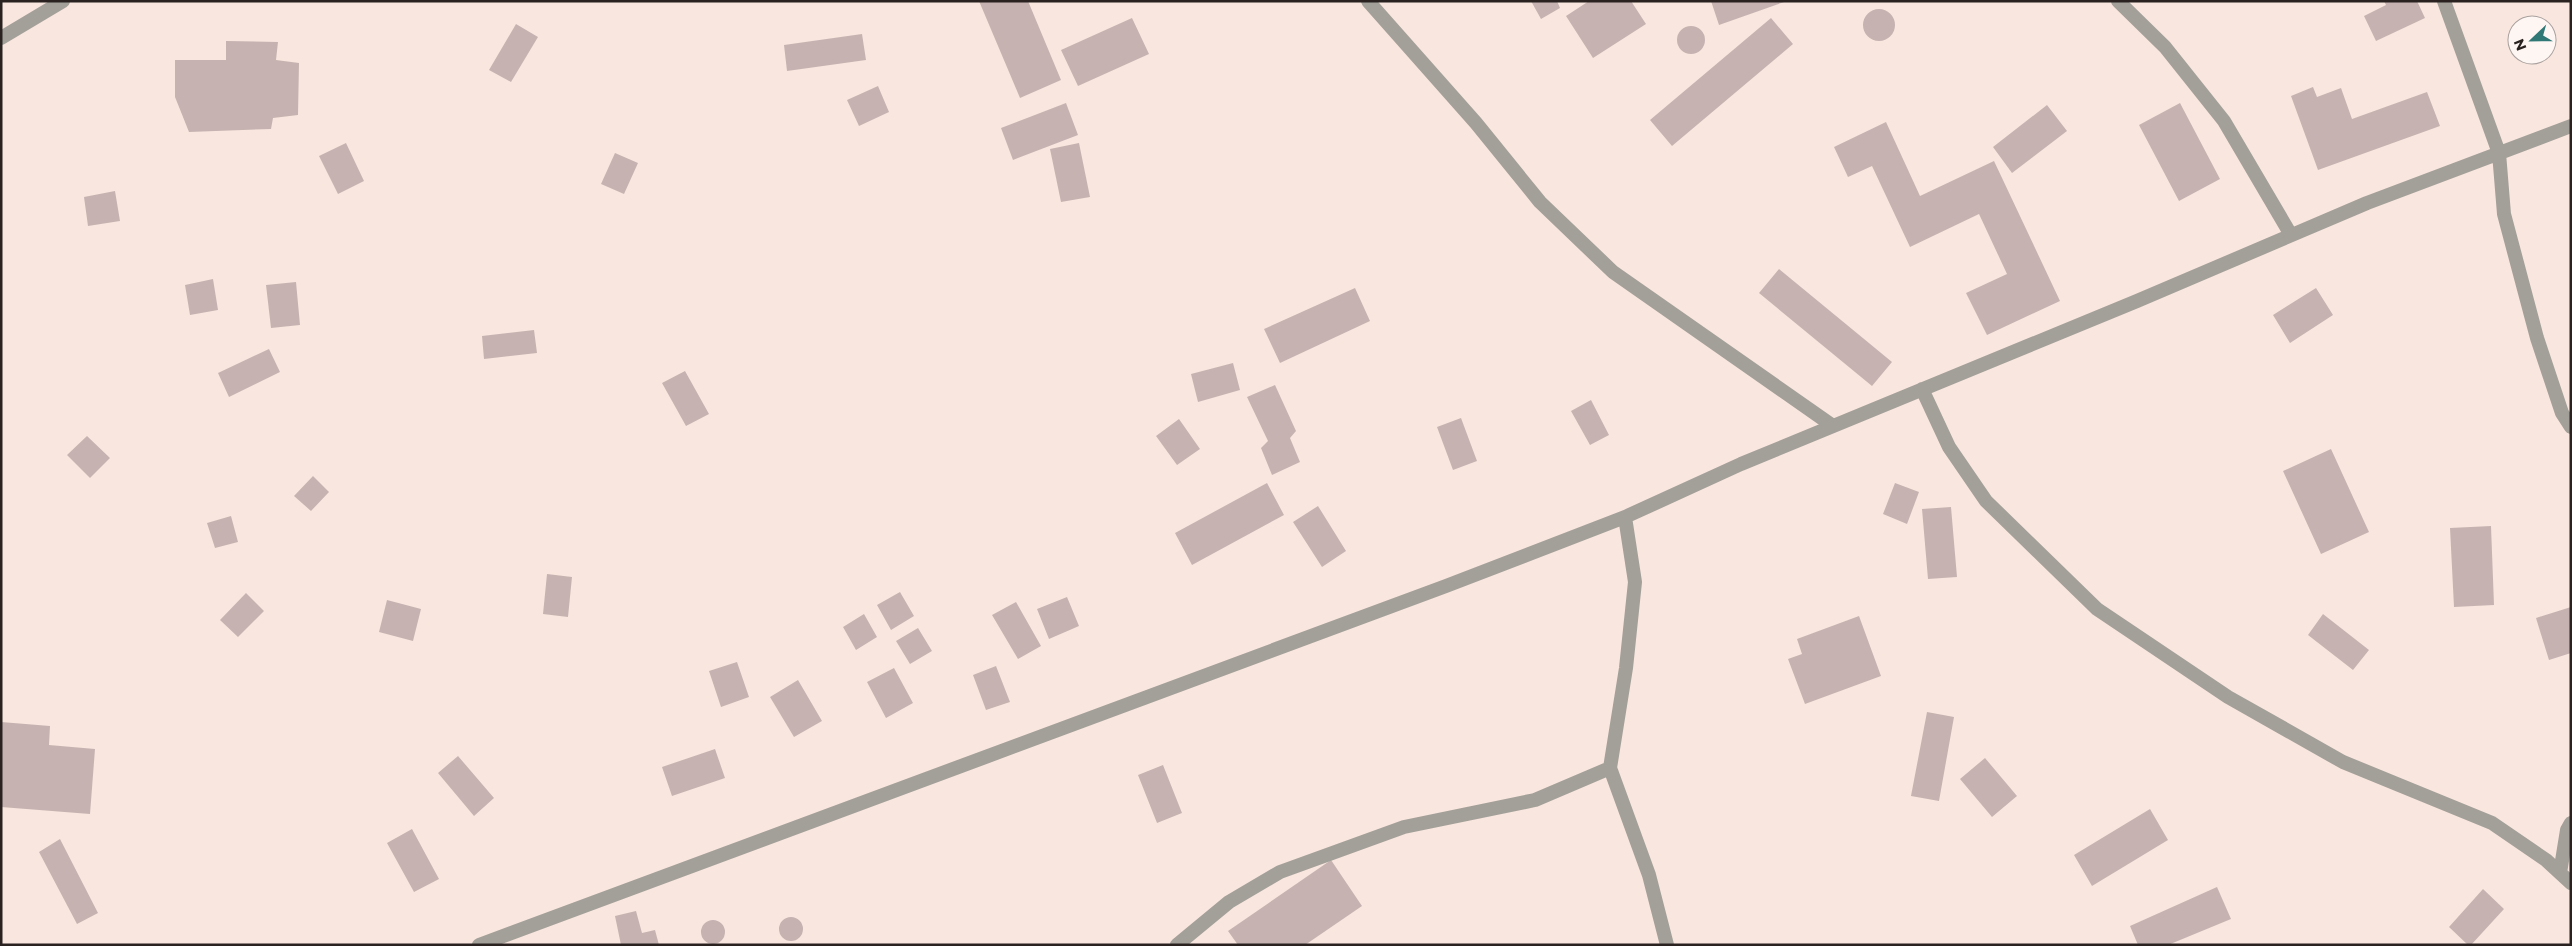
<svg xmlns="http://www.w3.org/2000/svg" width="2572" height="946" viewBox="0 0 2572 946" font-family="Montserrat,sans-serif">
  <rect width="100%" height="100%" fill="#f9e6df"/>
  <!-- building -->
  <path fill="#c6b3b1" d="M979,1h49l33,79 -41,18z
    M1531,1h26l3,7 -19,11z
    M1589,1h42l15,23 -53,34 -27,-42z
    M1711,1h73v1l-65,23z
    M2384,1h33l8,17 -49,23 -12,-25 22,-11z
    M1863 25a16 16 0 1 1 32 0a16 16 0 1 1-32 0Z
    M1132,18l17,36 -71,32 -17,-36z
    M1771,18l22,26 -121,102 -22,-26z
    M516,24l22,13 -27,45 -22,-12z
    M1677 40a14 14 0 1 1 28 0a14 14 0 1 1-28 0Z
    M862,34l4,26 -79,11 -3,-26z
    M226,41l52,1 -2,18 23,3 -1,52 -25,3 -2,11 -82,3 -14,-35v-37h51z
    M878,86l11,26 -30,14 -12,-26z
    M2313,87l4,10 24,-9 11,31 75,-27 13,34 -122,44 -27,-74z
    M1066,103l12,32 -65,25 -12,-32z
    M2180,103l40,76 -41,22 -40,-76z
    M2047,105l20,26 -55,42 -19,-26z
    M1886,122l34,74 74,-35 66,140 -73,34 -21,-42 41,-19 -28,-60 -69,33 -38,-81 -24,11 -14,-30z
    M346,143l18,38 -26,13 -19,-38z
    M1079,143l11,54 -29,5 -11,-53z
    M615,153l23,10 -14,31 -23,-10z
    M115,191l5,30 -32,5 -4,-29z
    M1779,269l113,93 -20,24 -113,-93z
    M213,279l5,31 -28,5 -5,-30z
    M296,282l4,43 -29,3 -5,-43z
    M1355,288l15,33 -90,42 -16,-34z
    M2316,288l17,27 -43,28 -17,-28z
    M534,330l3,23 -53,6 -2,-23z
    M269,349l11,23 -51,25 -11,-24z
    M1233,363l7,27 -42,12 -7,-28z
    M685,371l24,43 -23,12 -24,-43z
    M1275,385l21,46 -6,7 10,24 -28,13 -11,-27 7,-7 -21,-44z
    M1591,400l18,35 -19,10 -19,-34z
    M1461,418l16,43 -24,9 -16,-43z
    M1179,419l21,30 -23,16 -21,-29z
    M87,436l23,22 -20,20 -23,-23z
    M2331,449l38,83 -48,22 -38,-83z
    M313,476l16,16 -18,19 -17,-15z
    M1267,483l17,32 -92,50 -17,-32z
    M1895,483l24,9 -12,32 -24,-10z
    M1318,506l28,45 -24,16 -29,-45z
    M1951,507l6,70 -29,2 -6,-70z
    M231,516l7,26 -23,6 -8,-25z
    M2491,526l3,79 -40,2 -4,-79z
    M547,574l25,3 -4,40 -25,-3z
    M900,592l14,24 -23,14 -14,-25z
    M246,593l18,18 -26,26 -18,-17z
    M1067,597l12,29 -30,13 -12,-30z
    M387,600l34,9 -8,32 -34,-9z
    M1016,602l25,44 -23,13 -26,-44z
    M2571,607v46l-22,7 -13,-42z
    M864,614l13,23 -21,13 -13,-23z
    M2323,614l46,36 -16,20 -45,-35z
    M1859,616l22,60 -76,28 -17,-45 14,-5 -5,-15z
    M918,628l14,23 -22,13 -14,-23z
    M737,662l12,35 -28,10 -12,-36z
    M996,666l14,36 -24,8 -13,-35z
    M894,668l19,35 -27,15 -19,-36z
    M798,680l24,41 -28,16 -24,-40z
    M1927,712l27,5 -15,84 -28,-5z
    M1,722l49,4 -1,19 46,4 -5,65 -89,-7z
    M715,749l10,29 -53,18 -10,-29z
    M458,756l36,42 -20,18 -36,-43z
    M1985,758l32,38 -25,21 -32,-38z
    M1163,765l19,48 -25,10 -19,-48z
    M2150,809l18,31 -76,46 -18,-31z
    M412,829l27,50 -25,13 -27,-49z
    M60,839l38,74 -21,11 -38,-72z
    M1331,860l31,46 -57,39h-67l-10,-14z
    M2217,887l14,32 -63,26h-30l-8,-19z
    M2483,889l21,20 -33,36h-3l-19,-18z
    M636,911l6,22 13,-3 4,15h-38l-6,-29z
    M779 929a12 12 0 1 1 24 0a12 12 0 1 1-24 0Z
    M701 932a12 12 0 1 1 24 0a12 12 0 1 1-24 0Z"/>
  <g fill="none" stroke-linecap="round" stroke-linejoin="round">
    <!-- minor -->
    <path stroke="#a3a099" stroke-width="14" d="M1368,1l108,122 64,79 73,70 220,154
      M2118,1l47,46 59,74 67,114
      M2444,1l55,152 5,61 33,124 25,75 9,14
      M1,38l62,-37
      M1922,389l27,58 37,54 111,108 131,88 115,65 149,61 54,37 25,23
      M1625,517l10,65 -9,86 -16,100 39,107 18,70
      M2560,873l7,-43 4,-7
      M479,945l967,-359 179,-69 116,-53 396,-163 230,-98 204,-77
      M1177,945l52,-43 51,-30 124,-45 131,-27 75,-32"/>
  </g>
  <!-- border -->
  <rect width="2572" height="946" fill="none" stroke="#292220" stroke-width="5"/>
  <!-- north arrow -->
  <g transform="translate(2532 40) rotate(248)"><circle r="24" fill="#fef6f3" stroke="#a9a19f"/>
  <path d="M0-4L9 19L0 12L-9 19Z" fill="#2f7875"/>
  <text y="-8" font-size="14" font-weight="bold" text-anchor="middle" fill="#292220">N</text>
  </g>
</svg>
